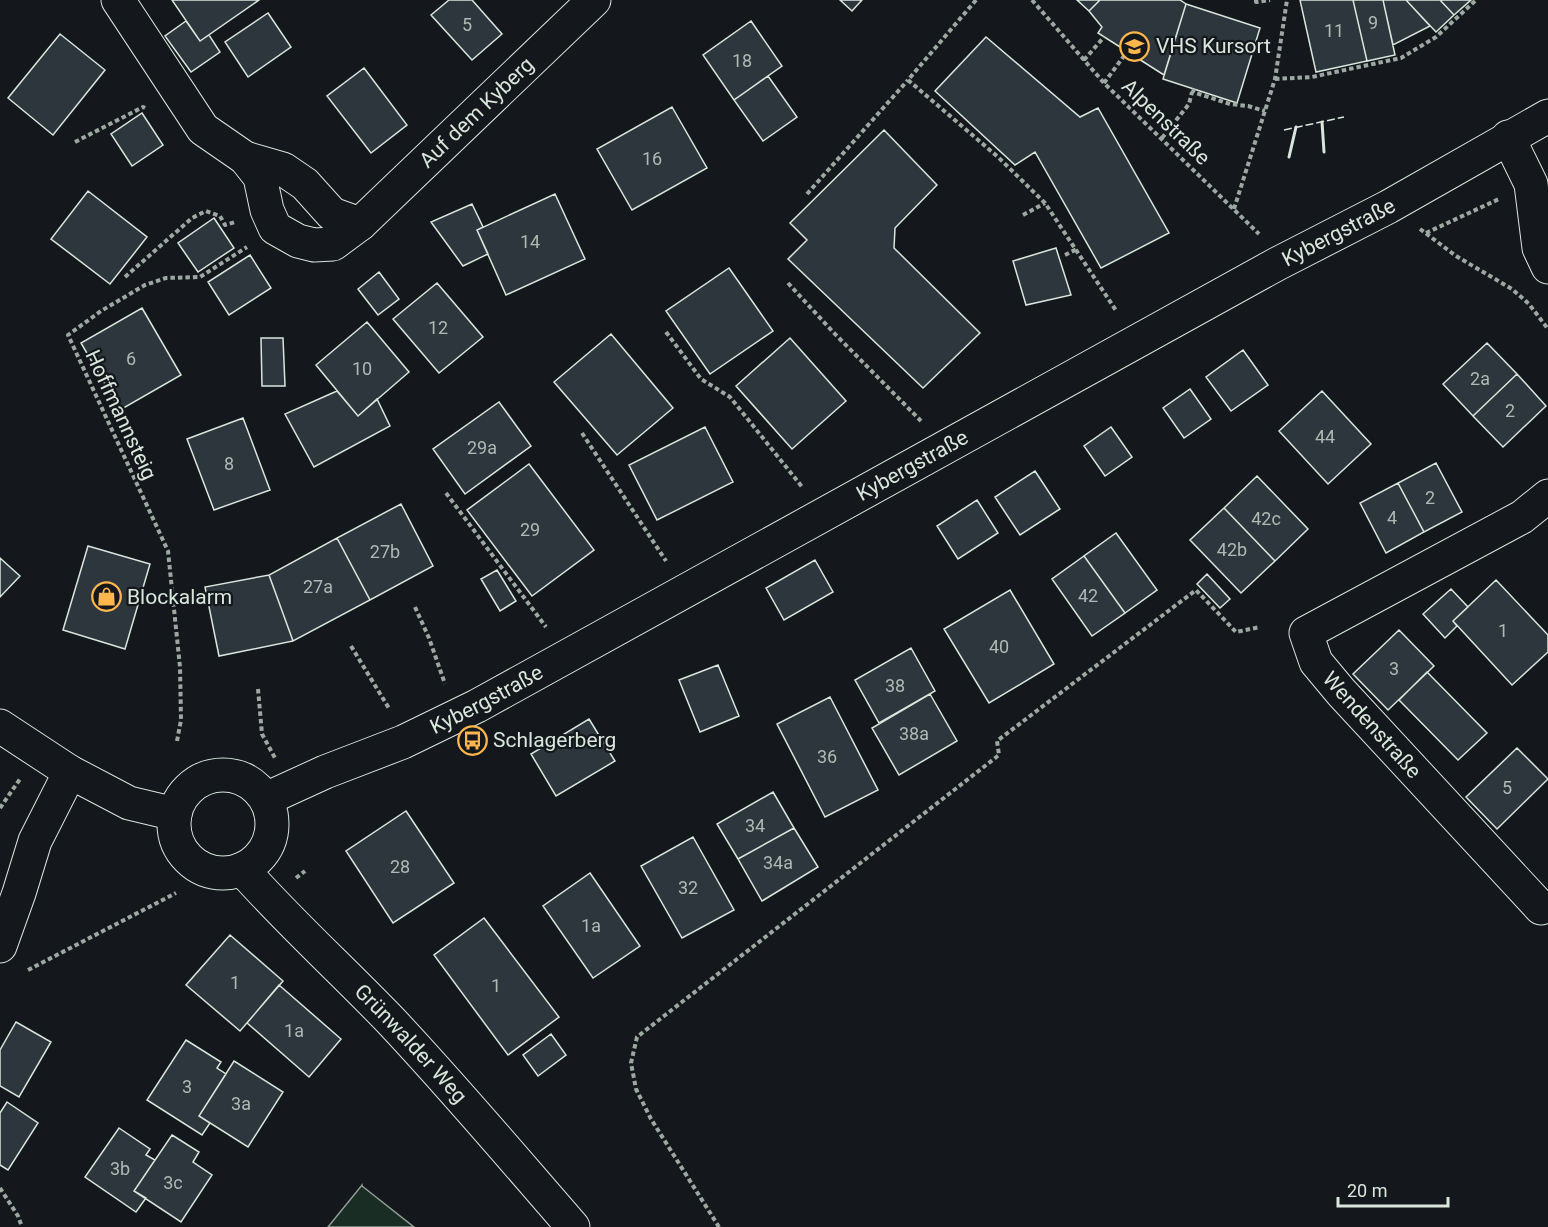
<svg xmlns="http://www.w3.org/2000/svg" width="1548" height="1227" viewBox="0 0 1548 1227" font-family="Roboto,sans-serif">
  <rect width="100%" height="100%" fill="#14181c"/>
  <!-- green -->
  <path fill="#1a2d24" stroke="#939e99" stroke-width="1.5" d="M362,1185v1l52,41h-86z"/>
  <!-- building -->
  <path fill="#2c363c" stroke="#d8e6dc" stroke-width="1.5" d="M172,0h87l-59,41z
    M449,0h23l30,34 -30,26 -41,-45z
    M840,0h22l-10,11z
    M1077,0h23l-11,11z
    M1100,0h80l6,4 -22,71 -66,-42 4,-6 -13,-16z
    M1300,0h53l14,61 -51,11z
    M1353,0h30l12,55 -28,6z
    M1383,0h23l24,26 -37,19z
    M1406,0h34l14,15 -18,17z
    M1440,0h31l-17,15z
    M1186,4l74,24 -23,75 -74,-24z
    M268,13l23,34 -43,30 -23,-35z
    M186,21l14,20 9,-6 11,17 -29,20 -26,-36z
    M751,21l31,45 -48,34 -31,-45z
    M60,34l45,36 -52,65 -45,-37z
    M986,37l94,80 18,-9 71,125 -68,35 -66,-116 -20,13 -80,-74z
    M364,68l43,57 -36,28 -44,-57z
    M768,76l29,41 -34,24 -29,-41z
    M672,107l35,61 -75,42 -35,-61z
    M142,113l21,32 -31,21 -21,-32z
    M884,130l53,55 -42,43 -1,20 86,85 -57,55 -135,-129 19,-19 -17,-17z
    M88,191l59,46 -37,47 -59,-45z
    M555,194l30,65 -79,36 -29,-65z
    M472,204l11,23 -6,3 11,24 -25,12 -32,-44z
    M214,218l20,30 -36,24 -20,-29z
    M1056,248l15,47 -45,10 -13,-44z
    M250,255l21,33 -42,27 -21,-33z
    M729,268l44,63 -63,43 -44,-63z
    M379,272l20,27 -21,16 -20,-26z
    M437,283l46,54 -44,36 -46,-54z
    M142,308l39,67 -61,35 -39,-67z
    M367,322l42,50 -51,44 -42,-51z
    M611,334l62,74 -56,47 -63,-73z
    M261,338h22l2,48h-23z
    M790,338l56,63 -54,48 -56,-63z
    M1487,343l30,31 -44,42 -30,-32z
    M1243,350l25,35 -37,26 -25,-34z
    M1517,374l29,32 -43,41 -30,-31z
    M1190,389l21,30 -27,19 -21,-30z
    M337,391l21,25 19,-17 13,27 -76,41 -29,-53z
    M1322,391l49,53 -43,40 -49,-53z
    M499,402l32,44 -66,48 -32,-45z
    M243,418l27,72 -56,20 -27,-71z
    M705,427l28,55 -76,38 -28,-55z
    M1111,427l21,30 -27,19 -21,-30z
    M1436,463l26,49 -38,20 -26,-49z
    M529,464l65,86 -62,46 -65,-86z
    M1035,471l25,38 -40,26 -25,-38z
    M1257,476l51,53 -33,32 -51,-53z
    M1398,483l26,49 -38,21 -26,-50z
    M977,500l21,33 -40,26 -21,-33z
    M401,504l32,62 -63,34 -33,-62z
    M1224,508l51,53 -34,32 -51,-53z
    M1116,533l41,57 -32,23 -41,-57z
    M337,538l33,62 -77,41 -24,-66z
    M88,546l62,18 -25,85 -62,-19z
    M1084,556l41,57 -33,23 -40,-57z
    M0,558l20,18 -20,21z
    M815,560l18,32 -49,28 -18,-32z
    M497,570l19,31 -16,10 -19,-32z
    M1207,574l23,25 -10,9 -23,-24z
    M269,575l24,66 -74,15 -14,-69z
    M1496,580l52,55v17l-36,33 -59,-64z
    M1451,589l17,18 -15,14 4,5 -12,12 -22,-24z
    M1010,590l44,74 -65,39 -45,-74z
    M1399,630l35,36 -46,44 -35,-36z
    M911,648l24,43 -56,32 -24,-43z
    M718,665l21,51 -39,16 -21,-52z
    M1427,672l60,61 -29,27 -59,-60z
    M930,694l27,47 -58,34 -27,-47z
    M830,697l48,93 -53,27 -48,-93z
    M589,719l26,42 -59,35 -25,-42z
    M1517,748l31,31 -51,50 -31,-32z
    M773,792l21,36 -56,31 -21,-35z
    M406,811l48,72 -61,40 -47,-72z
    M794,828l24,39 -56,34 -24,-42z
    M693,837l41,73 -52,28 -41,-72z
    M590,873l50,73 -47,32 -50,-72z
    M484,918l75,99 -51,38 -74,-100z
    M230,935l53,46 -43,50 -54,-46z
    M279,985l62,54 -32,38 -62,-54z
    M16,1022l35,20 -32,55 -19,-11v-36z
    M551,1034l15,21 -28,21 -15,-21z
    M186,1040l35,22 -4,6 9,6 -27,42 11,7 -8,12 -55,-35z
    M234,1061l49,31 -35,55 -49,-31z
    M7,1102l31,21 -30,47 -8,-5v-52z
    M119,1128l31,21 -4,6 9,5 -21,31 12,7 -10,14 -51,-35z
    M172,1135l27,17 -6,10 19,13 -31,47 -47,-31z"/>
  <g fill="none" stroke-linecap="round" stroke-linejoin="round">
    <defs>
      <g id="street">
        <path id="s1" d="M118,0l85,129 42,29 15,19 7,33 8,18 23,13 16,4 19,-1 27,-20 234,-224"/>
        <path d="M1508,137l23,47 8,64 9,19"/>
        <path d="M245,158l38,11 22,15 27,30 28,10"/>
        <path d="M0,726l70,46 59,31 46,11"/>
        <circle cx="223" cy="824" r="49"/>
        <path id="s2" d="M266,799l59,-27 78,-30 74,-36 800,-442 111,-57 160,-91"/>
        <path id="s3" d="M242,869c47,53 100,101 150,153 62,66 121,136 181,205"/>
        <path d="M1541,908l-200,-216 -25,-30 -10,-29 216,-116 26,-21"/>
        <path d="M0,946l19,-53 16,-52 35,-69"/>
      </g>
    </defs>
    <!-- street casing -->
    <use href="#street" stroke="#d8e6dc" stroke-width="35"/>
    <!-- path -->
    <path stroke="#9da8a2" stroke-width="4" stroke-dasharray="4.5 3" stroke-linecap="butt" d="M976,0l-68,80 90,77 47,46 72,109
      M1032,0l72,83 155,151
      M1256,0v2l14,-2
      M1084,60l20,-23
      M1275,79l37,-2 89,-19 35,-21 40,-37
      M1104,83l23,-31
      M1194,89l-1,3 37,12 18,2 17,5
      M1162,138l27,-34 3,-12
      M75,142l68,-35 2,1
      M807,194l101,-114
      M1234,209l41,-130 12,-79
      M1023,215l22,-12
      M1420,229l36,27 56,33 17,15 19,25
      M1426,233l73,-34
      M1065,255l12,-6
      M125,277l67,-59 14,-7 14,5 5,9 10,-3
      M788,283l45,49 88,89
      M666,332l35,47 29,18 73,91
      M582,433l84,128
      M446,493l100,134
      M415,607l14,31 16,46
      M351,646l39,64
      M258,689l4,45 13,24
      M177,741l4,-21 -1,-53 -12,-116 -100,-216 33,-24 44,-26 21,-7 34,-1 47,-30
      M0,808l20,-29
      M296,878l9,-7
      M28,970l148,-77
      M0,1188l18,28 4,11
      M719,1227l-68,-108 -15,-30 -5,-26 6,-26 362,-282 -2,-14 199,-151 40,42 24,-5"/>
    <!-- street -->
    <use href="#street" stroke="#14181c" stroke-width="33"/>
    <!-- fence -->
    <path stroke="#d8e6dc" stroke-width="1.5" stroke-dasharray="8 3" stroke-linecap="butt" d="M1284,130l60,-13"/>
    <!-- wall -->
    <path stroke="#d8e6dc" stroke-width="3" d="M1322,122l2,30
      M1289,157l7,-30"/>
  </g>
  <!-- icons -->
  <defs>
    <symbol id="school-ring" viewBox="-11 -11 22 22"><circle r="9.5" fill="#14181c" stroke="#ffb74d" stroke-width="1.5"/><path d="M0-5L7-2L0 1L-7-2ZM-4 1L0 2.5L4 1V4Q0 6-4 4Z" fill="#ffb74d"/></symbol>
    <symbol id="shop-ring" viewBox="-11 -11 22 22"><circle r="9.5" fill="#14181c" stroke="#ffb74d" stroke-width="1.5"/><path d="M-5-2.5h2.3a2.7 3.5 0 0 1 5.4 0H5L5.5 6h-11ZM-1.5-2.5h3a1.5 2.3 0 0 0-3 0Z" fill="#ffb74d"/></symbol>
    <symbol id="bus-ring" viewBox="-11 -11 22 22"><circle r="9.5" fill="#14181c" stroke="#ffb74d" stroke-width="1.5"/><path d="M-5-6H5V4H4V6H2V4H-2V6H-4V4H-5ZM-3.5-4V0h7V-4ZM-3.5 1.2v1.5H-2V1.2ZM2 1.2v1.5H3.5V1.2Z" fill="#ffb74d"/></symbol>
  </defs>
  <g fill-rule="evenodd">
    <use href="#school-ring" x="1118" y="30" width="33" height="33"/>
    <use href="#shop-ring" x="90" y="580" width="33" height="33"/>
    <use href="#bus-ring" x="456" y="724" width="33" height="33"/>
  </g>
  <g text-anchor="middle" stroke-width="4.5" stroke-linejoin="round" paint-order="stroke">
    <!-- number labels -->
    <g font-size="18" fill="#adbab4">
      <text x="1373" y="29">9</text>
      <text x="467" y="31">5</text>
      <text x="1334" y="37">11</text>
      <text x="742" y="67">18</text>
      <text x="652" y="165">16</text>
      <text x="530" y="248">14</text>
      <text x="438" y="334">12</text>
      <text x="131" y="365">6</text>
      <text x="362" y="375">10</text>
      <text x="1480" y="385">2a</text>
      <text x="1510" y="417">2</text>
      <text x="1325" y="443">44</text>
      <text x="482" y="454">29a</text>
      <text x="229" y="470">8</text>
      <text x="1430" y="504">2</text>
      <text x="1392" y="524">4</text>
      <text x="1266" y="525">42c</text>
      <text x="530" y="536">29</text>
      <text x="1232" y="556">42b</text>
      <text x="385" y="558">27b</text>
      <text x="318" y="593">27a</text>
      <text x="1088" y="602">42</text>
      <text x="1503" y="637">1</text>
      <text x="999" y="653">40</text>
      <text x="1394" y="675">3</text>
      <text x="895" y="692">38</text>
      <text x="914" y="740">38a</text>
      <text x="827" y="763">36</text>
      <text x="1507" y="794">5</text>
      <text x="755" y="832">34</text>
      <text x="778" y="869">34a</text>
      <text x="400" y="873">28</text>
      <text x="688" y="894">32</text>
      <text x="591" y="932">1a</text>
      <text x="235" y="989">1</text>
      <text x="496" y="992">1</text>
      <text x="294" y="1037">1a</text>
      <text x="187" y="1093">3</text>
      <text x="241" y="1110">3a</text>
      <text x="120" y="1175">3b</text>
      <text x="173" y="1189">3c</text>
    </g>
    <!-- poi labels -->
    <g font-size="21" fill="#d8e6dc" stroke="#14181c" text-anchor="start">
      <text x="1156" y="53">VHS Kursort</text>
      <text x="127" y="604">Blockalarm</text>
      <text x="493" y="747">Schlagerberg</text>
    </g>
    <!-- street labels -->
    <g font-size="21" fill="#d8e6dc" stroke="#14181c">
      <text dy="7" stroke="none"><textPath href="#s1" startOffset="540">Auf dem Kyberg</textPath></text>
      <text transform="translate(1166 122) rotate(44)" y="7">Alpenstraße</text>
      <text dy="7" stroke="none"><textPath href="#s2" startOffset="1214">Kybergstraße</textPath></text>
      <text transform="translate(121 415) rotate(65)" y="7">Hoffmannsteig</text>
      <text dy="7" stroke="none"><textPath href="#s2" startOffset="728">Kybergstraße</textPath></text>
      <text dy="7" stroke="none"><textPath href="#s2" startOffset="242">Kybergstraße</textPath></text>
      <text transform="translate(1372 725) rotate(48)" y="7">Wendenstraße</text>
      <text dy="7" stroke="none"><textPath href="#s3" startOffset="243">Grünwalder Weg</textPath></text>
    </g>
  </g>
  <!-- scale -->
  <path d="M1338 1197v9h110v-9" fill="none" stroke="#d8e6dc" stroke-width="3"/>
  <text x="1347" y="1197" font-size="18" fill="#d8e6dc" stroke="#14181c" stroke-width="4.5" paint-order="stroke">20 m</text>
</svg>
